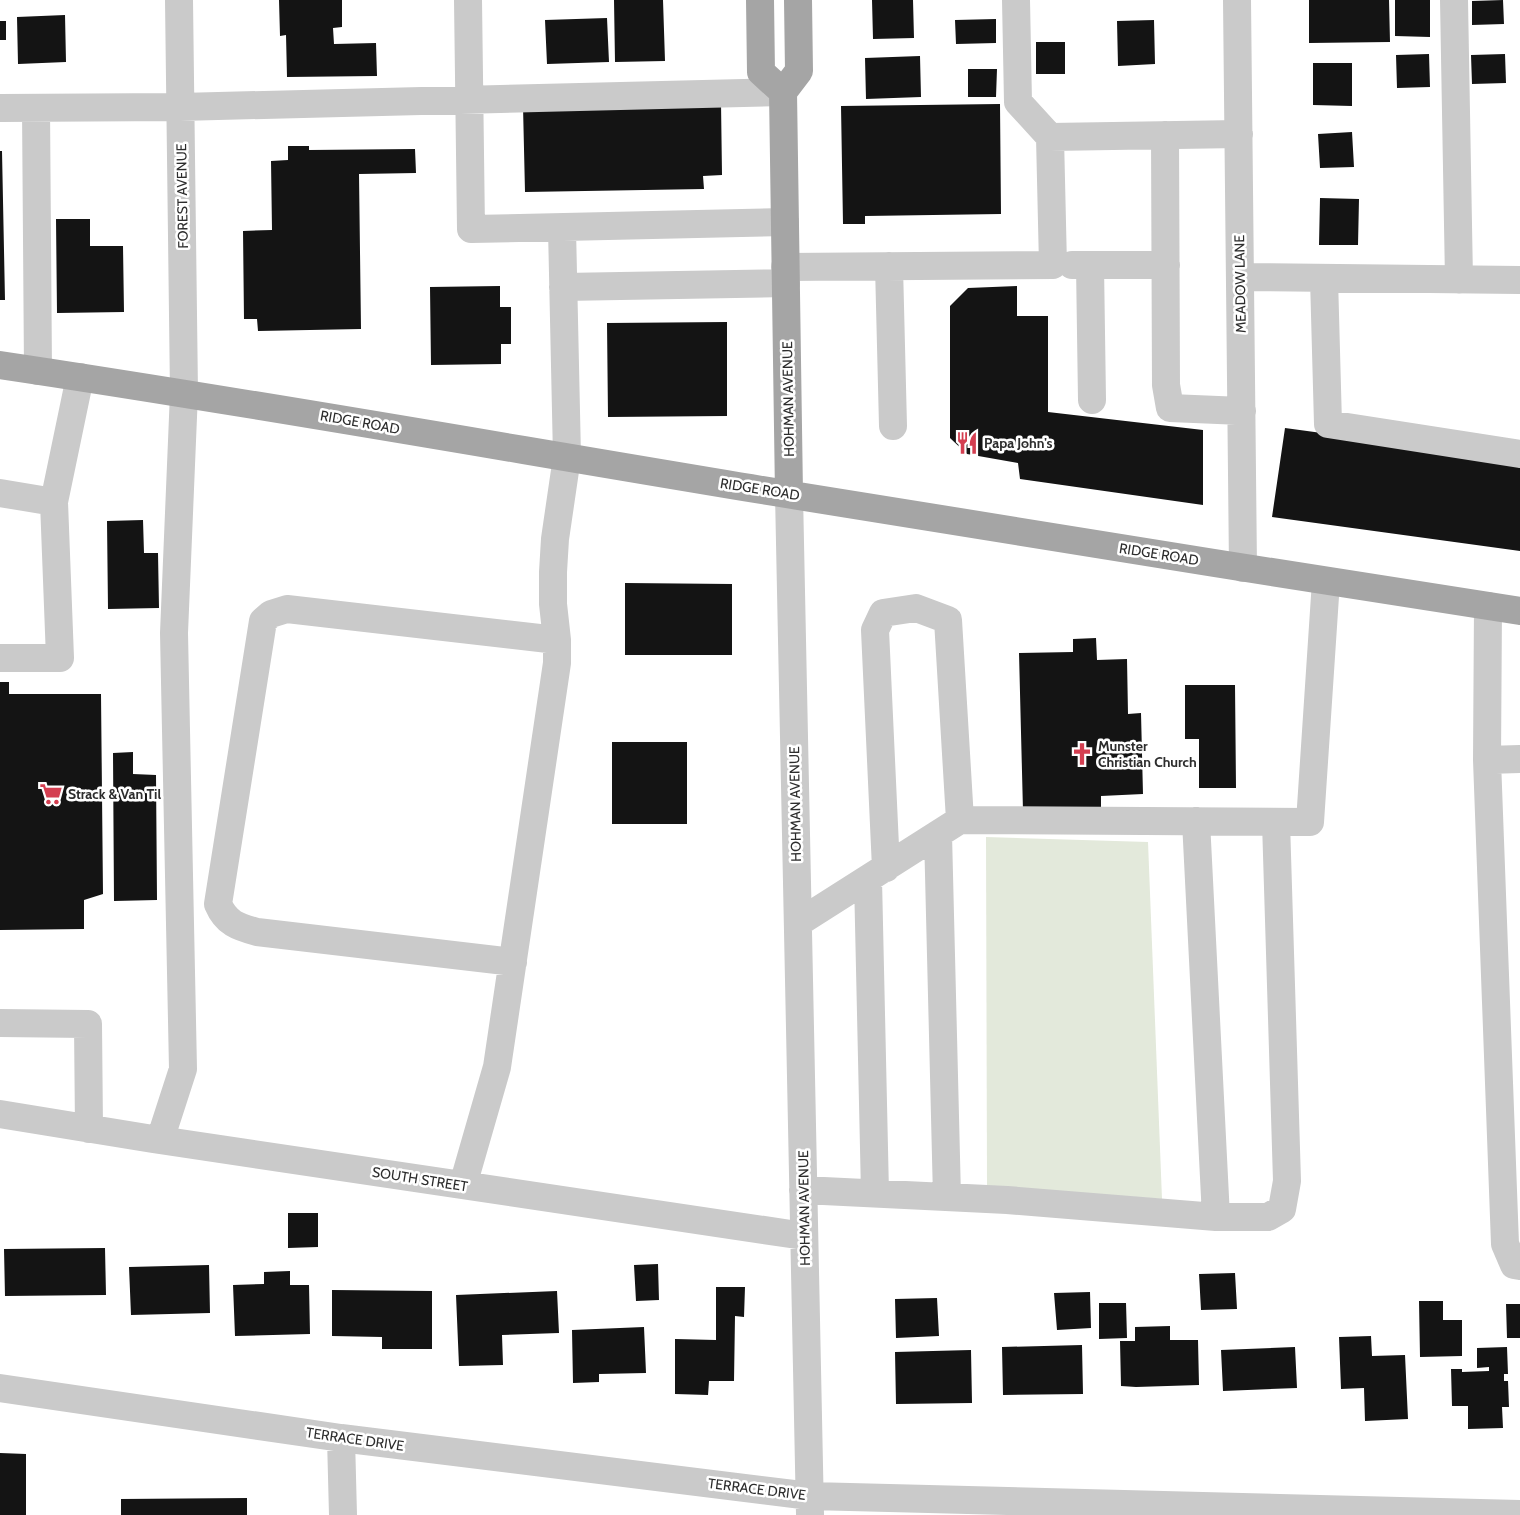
<svg xmlns="http://www.w3.org/2000/svg" width="1520" height="1515" viewBox="0 0 1520 1515" font-family="Cabin,sans-serif">
  <rect width="100%" height="100%" fill="#fff"/>
  <!-- green -->
  <path fill="#e3e9db" d="M986,837l162,5 14,357 -175,-13z"/>
  <!-- building -->
  <path fill="#141414" d="M279,0h63v27l-9,1 1,16 42,-1 1,33 -90,1 -1,-42 -6,1z
    M614,0h49l2,61 -50,1z
    M872,0h41l1,38 -41,1z
    M1309,0h80l1,42 -81,1z
    M1395,0h35v37l-35,-1z
    M1503,0l1,24 -32,1v-24z
    M65,15l1,47 -48,2 -1,-47z
    M607,18l2,44 -62,2 -2,-44z
    M996,19v24l-40,1 -1,-24z
    M1154,20l1,44 -37,2 -1,-45z
    M0,21h6v19h-6z
    M1036,42h29v32h-29z
    M1429,54l1,33 -33,1 -1,-33z
    M1505,54l1,29 -34,1 -1,-29z
    M920,56l1,41 -55,2 -1,-41z
    M1313,63h39v43l-39,-1z
    M968,69h29l-1,28h-28z
    M721,102l1,73 -19,1 1,13 -179,3 -2,-86z
    M1000,104l1,110 -136,2v8h-22l-2,-118z
    M1352,132l2,35 -34,1 -2,-34z
    M288,146h21v4l106,-1 1,24 -57,1 2,155 -103,2 -1,-12h-13l-1,-88 29,-1 -1,-69 17,-1z
    M0,151h2l3,149h-5z
    M1320,198l39,1 -1,46h-39z
    M56,219h34v27h33l1,66 -67,1z
    M500,286v21h11v37h-10v20l-70,1 -1,-78z
    M1017,286v30h31v96l155,18v75l-183,-26 -2,-16 -51,-9 -17,-16v-132l18,-18z
    M727,322v94l-119,1 -1,-94z
    M1285,428l235,32v91l-248,-34z
    M143,520l1,33h14l1,55 -51,1 -1,-88z
    M625,583l107,1v71h-107z
    M1096,638l1,22 30,-1 1,55 13,-1 2,81 -42,2v13l-78,2 -4,-158 54,-1v-13z
    M0,682h9v12h92l2,200 -19,6v29l-84,1z
    M1185,685h50l1,103h-37v-49h-14z
    M612,742h75v82h-75z
    M133,752v22l23,1 1,125 -43,1 -1,-148z
    M288,1213h30v34l-30,1z
    M105,1248l1,47 -101,1 -1,-47z
    M658,1264l1,36 -23,1 -2,-36z
    M209,1265l1,48 -79,2 -2,-48z
    M290,1271v14h19l1,49 -75,2 -2,-51 31,-1v-12z
    M1235,1273l2,36 -36,1 -2,-36z
    M716,1287h29l-1,30 -9,-1 -1,65h-25l-1,14 -33,-1v-55l41,1z
    M332,1290l100,1v58h-50v-12l-50,-1z
    M557,1291l2,42 -57,2 1,30 -44,1 -3,-71z
    M1090,1292l1,36 -34,2 -3,-37z
    M937,1298l2,38 -43,2 -1,-39z
    M1419,1301h24v19h19v36l-42,1z
    M1099,1303h27l1,35 -28,1z
    M1506,1304h14v34h-13z
    M1170,1326v14h28l1,45 -63,2 -15,-1 -1,-45h15v-14z
    M644,1327l2,46 -47,1v8l-26,1 -1,-53z
    M1371,1336l1,20 33,-1 3,64 -43,2 -1,-33 -23,1 -2,-52z
    M1082,1345l1,49 -80,1 -1,-48z
    M1295,1347l2,41 -74,3 -2,-41z
    M1507,1347l1,27h-4v7h4l1,26h-7l1,21 -35,1v-23h-16l-1,-37h11v3l27,-1v-4l-12,1v-20z
    M971,1350l1,53 -76,1 -1,-52z
    M0,1453l26,1v61h-26z
    M247,1498v17h-126v-16z"/>
  <g fill="none" stroke-linecap="round" stroke-linejoin="round">
    <!-- minor -->
    <path stroke="#cacaca" stroke-width="28" d="M468,0l3,229 314,-7
      M1016,0l2,102 32,35
      M1237,0l6,568
      M1454,0l5,280
      M0,108l180,-1 603,-15
      M36,108l2,263
      M1165,135l1,250 4,23 72,3
      M1072,265h94
      M1090,265l2,135
      M889,266l4,160
      M785,267l268,-2 -3,-128 189,-3
      M1240,277l280,3
      M1324,278l4,146 192,30
      M563,287l223,-4
      M0,493l54,9 26,-125
      M789,494l21,1020
      M1488,606l-1,154 33,-1
      M0,658h60l-6,-156
      M1487,760l18,484 9,21 6,1
      M1196,821l20,396
      M938,834l9,363
      M886,868l-11,-238 8,-17 33,-5 32,12 12,200
      M868,879l7,314
      M798,923l162,-103 350,2 16,-241
      M513,962l-256,-30c-19,-5 -31,-9 -39,-28l45,-283 8,-7 16,-5 270,31
      M0,1023l88,1 1,105
      M0,1114l153,25 651,97
      M160,1140l23,-71 -9,-436 10,-240 -5,-393
      M463,1185l34,-118 60,-404v-23l-4,-36v-32l2,-33 12,-82 -5,-229
      M803,1190l204,10 209,17h52l14,-8 5,-28 -11,-359
      M0,1388l341,50 469,58 710,18
      M341,1438l2,77"/>
    <!-- major -->
    <path stroke="#a5a5a5" stroke-width="28" d="M760,0l1,72 22,20
      M0,365c263,39 524,86 786,129 245,40 489,79 734,117
      M789,494l-6,-402 16,-21 -1,-71"/>
  </g>
  <!-- icons -->
  <defs>
    <symbol id="restaurant-bare" viewBox="-9 -9 18 18"><path d="M-5-6h1v4h1v-4h1v4h1v-4h1v5L-1.5 .5V6h-2V.5L-5-1ZM5-6V6H3V1.5H1.5Q1.5-4 5-6Z" fill="#d43f51" stroke="#fff" stroke-width="2.5" paint-order="stroke"/></symbol>
    <symbol id="church-bare" viewBox="-9 -9 18 18"><path d="M-1.2-6h2.4v3.5h3.3v2.4h-3.3V6h-2.4V-.1h-3.3v-2.4h3.3Z" fill="#d43f51" stroke="#fff" stroke-width="2.5" paint-order="stroke"/></symbol>
    <symbol id="supermarket-bare" viewBox="-9 -9 18 18"><path d="M-6-5.5h2.5l.6 2H6L4.5 2H-2.5L-4.4-4H-6ZM-1.5 3.2a1.3 1.3 0 1 0 .1 0ZM3 3.2a1.3 1.3 0 1 0 .1 0Z" fill="#d43f51" stroke="#fff" stroke-width="2.5" paint-order="stroke"/></symbol>
  </defs>
  <g fill-rule="evenodd">
    <use href="#restaurant-bare" x="951" y="427" width="32" height="32"/>
    <use href="#church-bare" x="1066" y="738" width="32" height="32"/>
    <use href="#supermarket-bare" x="35" y="778" width="32" height="32"/>
  </g>
  <g text-anchor="middle" stroke-width="5" stroke-linejoin="round" paint-order="stroke">
    <!-- street labels -->
    <g font-size="14" fill="#2d2d2d" stroke="#fff">
      <text transform="translate(182 196) rotate(-91)" y="5">FOREST AVENUE</text>
      <text transform="translate(1240 284) rotate(-91)" y="5">MEADOW LANE</text>
      <text transform="translate(788 399) rotate(-91)" y="5">HOHMAN AVENUE</text>
      <text transform="translate(360 422) rotate(10)" y="5">RIDGE ROAD</text>
      <text transform="translate(760 489) rotate(9)" y="5">RIDGE ROAD</text>
      <text transform="translate(1159 554) rotate(9)" y="5">RIDGE ROAD</text>
      <text transform="translate(795 804) rotate(-91)" y="5">HOHMAN AVENUE</text>
      <text transform="translate(420 1179) rotate(9)" y="5">SOUTH STREET</text>
      <text transform="translate(804 1208) rotate(-91)" y="5">HOHMAN AVENUE</text>
      <text transform="translate(355 1439) rotate(8)" y="5">TERRACE DRIVE</text>
      <text transform="translate(757 1489) rotate(7)" y="5">TERRACE DRIVE</text>
    </g>
    <!-- poi labels -->
    <g font-size="14" font-weight="bold" fill="#2d2d2d" stroke="#fff" text-anchor="start">
      <text x="984" y="448">Papa John's</text>
      <text x="1098" y="751">Munster<tspan x="1098" dy="16">Christian Church</tspan></text>
      <text x="68" y="799">Strack &amp; Van Til</text>
    </g>
  </g>
</svg>
